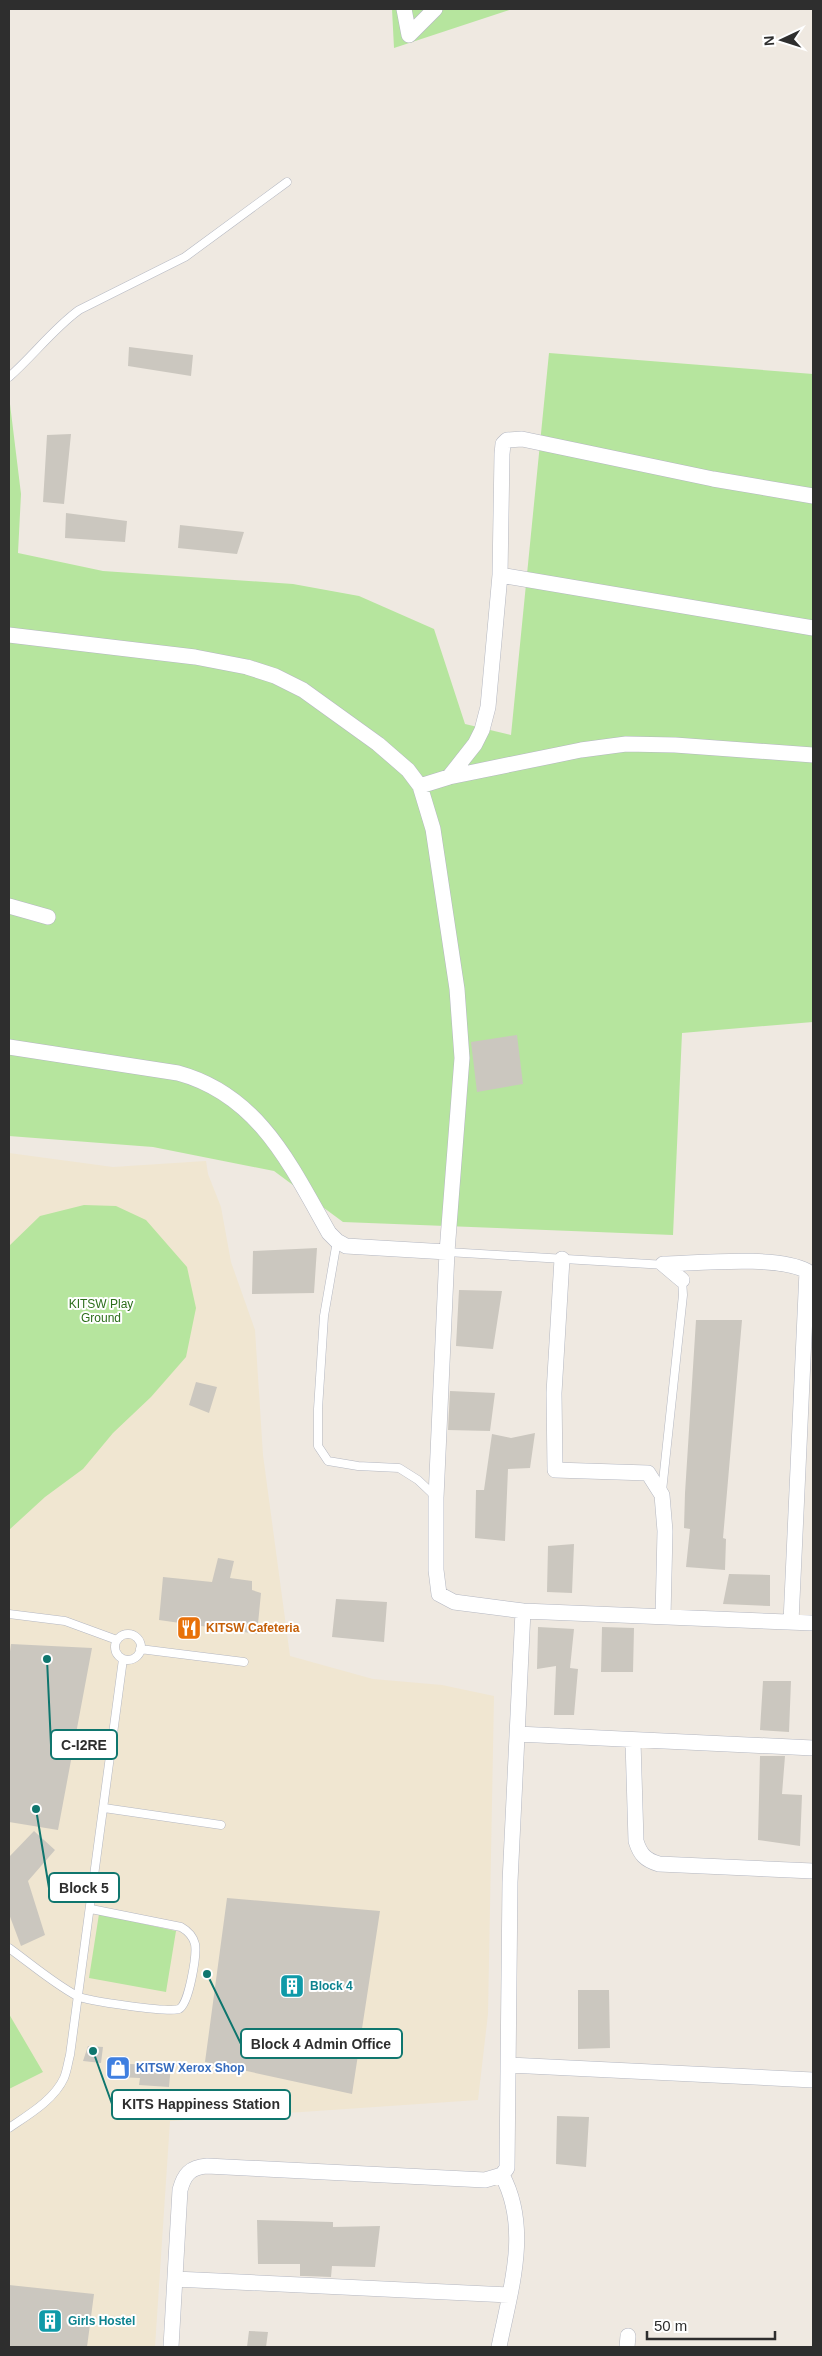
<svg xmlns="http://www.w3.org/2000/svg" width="822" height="2356" viewBox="0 0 822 2356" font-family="Arial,sans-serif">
  <rect width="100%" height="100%" fill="#efe9e1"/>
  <!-- education -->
  <path fill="#f0e6d1" d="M9,1153l104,14 93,-6 2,13 13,33 10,55 24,68 8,125 27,201 83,23 69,6 52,11 -6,318 -10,86 -308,21 -15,226h-146z"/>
  <!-- green -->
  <path fill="#b6e59e" d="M392,9h120l-118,39z
    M549,353l264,21v648l-131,11 -9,202 -330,-13 -69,-51 -121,-24 -144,-11v-740l12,98 -3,59 85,18 190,13 66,12 75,33 31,95 46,11z
    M84,1205l32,1 30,14 41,47 9,41 -10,49 -35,40 -38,36 -30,36 -38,28 -36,33v-284l31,-30z
    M99,1914l77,17 -10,61 -77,-14z
    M9,2014l34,58 -34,17z"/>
  <!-- building -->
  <path fill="#cbc7bf" d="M129,347l64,8 -2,21 -63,-10z
    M71,434l-7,70 -21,-2 4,-67z
    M66,513l61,8 -2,21 -60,-4z
    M180,525l64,7 -7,22 -59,-6z
    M517,1035l6,49 -46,8 -6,-50z
    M317,1248l-3,45 -62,1 1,-43z
    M459,1290l43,1 -9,58 -37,-3z
    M696,1320h46l-19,218 3,1 -1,31 -39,-3 4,-38 -6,-1 1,-35z
    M196,1382l21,5 -8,26 -20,-8z
    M450,1391l45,2 -5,38 -42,-1z
    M535,1433l-5,35 -22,1 -3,72 -30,-3 1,-48h8l8,-56 19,4z
    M574,1544l-2,49 -25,-1 1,-46z
    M218,1558l16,3 -4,17 22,3v9l9,3 -4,41 -98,-14 4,-43 49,5z
    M729,1574l41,1v31l-47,-2z
    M336,1599l51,3 -3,40 -52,-5z
    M538,1627l36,2 -4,39 8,1 -4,46h-20l2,-49 -19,3z
    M602,1627l32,1 -1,44h-32z
    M11,1644l81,4 -34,182 -49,-8v-163z
    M763,1681h28l-2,51 -29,-2z
    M760,1756h25l-3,38 20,1 -2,51 -42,-6z
    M34,1831l21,19 -27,31 17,54 -24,11 -12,-32v-57z
    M227,1898l153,13 -28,183 -147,-32z
    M578,1990h31l1,58 -32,1z
    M88,2046l15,1 -2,16 -18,-2z
    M130,2060l-1,4 42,1 -2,22 -30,-2 1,-7 -26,-1 -1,-16z
    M557,2116l32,1 -3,50 -30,-3z
    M257,2220l76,2v5l47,-1 -5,41 -43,-1 -1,11 -25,-1h-6v-12h-42z
    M9,2285l85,9 -7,53h-78z
    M249,2331l19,1 -2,15h-19z"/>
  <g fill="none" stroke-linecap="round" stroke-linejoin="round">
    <defs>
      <path id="service" d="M9,377c24,-21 44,-48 70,-67l106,-53 102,-75
        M337,1241l-13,75 -6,93v37l10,15 30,5 41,2 19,12 18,17
        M447,1252l219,13
        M662,1491l21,-196 -1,-16
        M9,1614l56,7 52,19
        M115 1647a13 13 0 1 1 26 0a13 13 0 1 1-26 0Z
        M140,1649l104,13
        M104,1808l117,17
        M9,1948c22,16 44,35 68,48 10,5 93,17 102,13 10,-5 18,-54 16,-65 -2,-8 -7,-13 -14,-17l-90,-18
        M9,2128c19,-13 45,-28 55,-50 3,-7 4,-16 6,-23l53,-396"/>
      <path id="minor" d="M404,9l5,26
        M409,35l26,-26
        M500,575l313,53
        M9,635l186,22 52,10 28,9 28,14 75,54 30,26 12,16 13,43 24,160 5,69 -15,194 -11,246v72l3,24 15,8 69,9 290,12
        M449,777l26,-33 7,-14 6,-23 12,-132 2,-121 1,-10 4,-4 15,-1 191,40 100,17
        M420,786l29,-9 132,-27 45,-6 49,1 138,10
        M9,906l39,11
        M9,1047l169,26c81,22 113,93 151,160l8,8 9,5 101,6
        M562,1259l-8,134 1,77 93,3 14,22 3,36 -2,86
        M682,1280l-19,-16c37,-1 114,-9 144,7l-16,351
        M517,1734l296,14
        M633,1741l3,100c4,13 9,19 23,23l154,7
        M509,2065l304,15
        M175,2279l334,16
        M171,2347l9,-157c4,-15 10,-23 27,-24l278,14 17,-5 5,-7 3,-286 13,-271
        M499,2347c11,-56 32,-118 3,-172
        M627,2347l1,-11"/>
    </defs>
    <!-- service casing -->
    <use href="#service" stroke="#b4b7c1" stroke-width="9"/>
    <!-- minor casing -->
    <use href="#minor" stroke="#b4b7c1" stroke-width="16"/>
    <!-- service -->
    <use href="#service" stroke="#fff" stroke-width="8"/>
    <!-- minor -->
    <use href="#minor" stroke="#fff" stroke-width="15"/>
  </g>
  <!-- icons -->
  <defs>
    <symbol id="restaurant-square" viewBox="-11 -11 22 22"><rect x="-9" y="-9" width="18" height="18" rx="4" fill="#e8710a" stroke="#fff"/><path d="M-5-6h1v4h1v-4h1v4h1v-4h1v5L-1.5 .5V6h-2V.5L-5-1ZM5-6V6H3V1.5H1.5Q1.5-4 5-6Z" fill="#fff"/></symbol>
    <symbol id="building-square" viewBox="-11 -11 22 22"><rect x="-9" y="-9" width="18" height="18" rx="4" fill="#0f9aa8" stroke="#fff"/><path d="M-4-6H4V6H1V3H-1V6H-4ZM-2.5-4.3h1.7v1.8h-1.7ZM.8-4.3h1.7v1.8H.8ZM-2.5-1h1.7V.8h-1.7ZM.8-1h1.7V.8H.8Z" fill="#fff"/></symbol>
    <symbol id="shop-square" viewBox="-11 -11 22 22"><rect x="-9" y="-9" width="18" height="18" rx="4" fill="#3f7fe0" stroke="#fff"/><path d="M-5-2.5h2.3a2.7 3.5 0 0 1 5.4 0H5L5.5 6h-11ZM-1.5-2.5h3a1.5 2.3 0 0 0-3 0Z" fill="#fff"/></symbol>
  </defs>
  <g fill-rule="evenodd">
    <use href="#restaurant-square" x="175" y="1614" width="28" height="28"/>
    <use href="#building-square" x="278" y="1972" width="28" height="28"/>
    <use href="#shop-square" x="104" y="2054" width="28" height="28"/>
    <use href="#building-square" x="36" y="2307" width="28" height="28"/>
  </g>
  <g text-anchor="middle" stroke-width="4" stroke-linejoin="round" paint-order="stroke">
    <!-- park labels -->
    <g font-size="12" fill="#2c6e1b" stroke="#fff">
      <text x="101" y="1308">KITSW Play<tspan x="101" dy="14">Ground</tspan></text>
    </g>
    <!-- food labels -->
    <g font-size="12" font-weight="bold" fill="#c56008" stroke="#fff" text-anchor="start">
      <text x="206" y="1632">KITSW Cafeteria</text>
    </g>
    <!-- culture labels -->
    <g font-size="12" font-weight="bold" fill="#0d838f" stroke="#fff" text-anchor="start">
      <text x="310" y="1990">Block 4</text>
      <text x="68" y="2325">Girls Hostel</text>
    </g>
    <!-- shop labels -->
    <g font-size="12" font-weight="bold" fill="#366cbe" stroke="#fff" text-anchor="start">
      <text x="136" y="2072">KITSW Xerox Shop</text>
    </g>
  </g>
  <!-- callouts -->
  <path fill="none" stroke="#0f766e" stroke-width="2" d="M47 1659L51 1745M36 1809L49 1888M207 1974L241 2044M93 2051L112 2104"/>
  <g fill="#0f766e" stroke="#fff" stroke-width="2">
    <circle cx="47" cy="1659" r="5"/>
    <circle cx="36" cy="1809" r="5"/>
    <circle cx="207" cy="1974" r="5"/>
    <circle cx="93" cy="2051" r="5"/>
  </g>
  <g fill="#fff" stroke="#0f766e" stroke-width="2">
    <rect x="51" y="1730" width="66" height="29" rx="5"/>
    <rect x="49" y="1873" width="70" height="29" rx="5"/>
    <rect x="241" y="2029" width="161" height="29" rx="5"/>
    <rect x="112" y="2090" width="178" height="29" rx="5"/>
  </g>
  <g font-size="14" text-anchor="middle" font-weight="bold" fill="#2e2e2e">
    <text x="84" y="1750">C-I2RE</text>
    <text x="84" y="1893">Block 5</text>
    <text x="321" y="2049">Block 4 Admin Office</text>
    <text x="201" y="2109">KITS Happiness Station</text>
  </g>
  <!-- border -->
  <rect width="822" height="2356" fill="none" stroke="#2e2e2e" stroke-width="20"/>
  <!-- north arrow -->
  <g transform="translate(782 40) rotate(266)" stroke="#ffffff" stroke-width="4" paint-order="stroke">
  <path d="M0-4L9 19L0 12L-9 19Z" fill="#2e2e2e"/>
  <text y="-8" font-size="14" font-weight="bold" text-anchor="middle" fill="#2e2e2e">N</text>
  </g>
  <!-- scale -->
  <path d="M647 2331v8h128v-8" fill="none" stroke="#2e2e2e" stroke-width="2.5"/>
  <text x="654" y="2331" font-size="15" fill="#2e2e2e" stroke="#ffffff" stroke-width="4" paint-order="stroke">50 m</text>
</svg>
